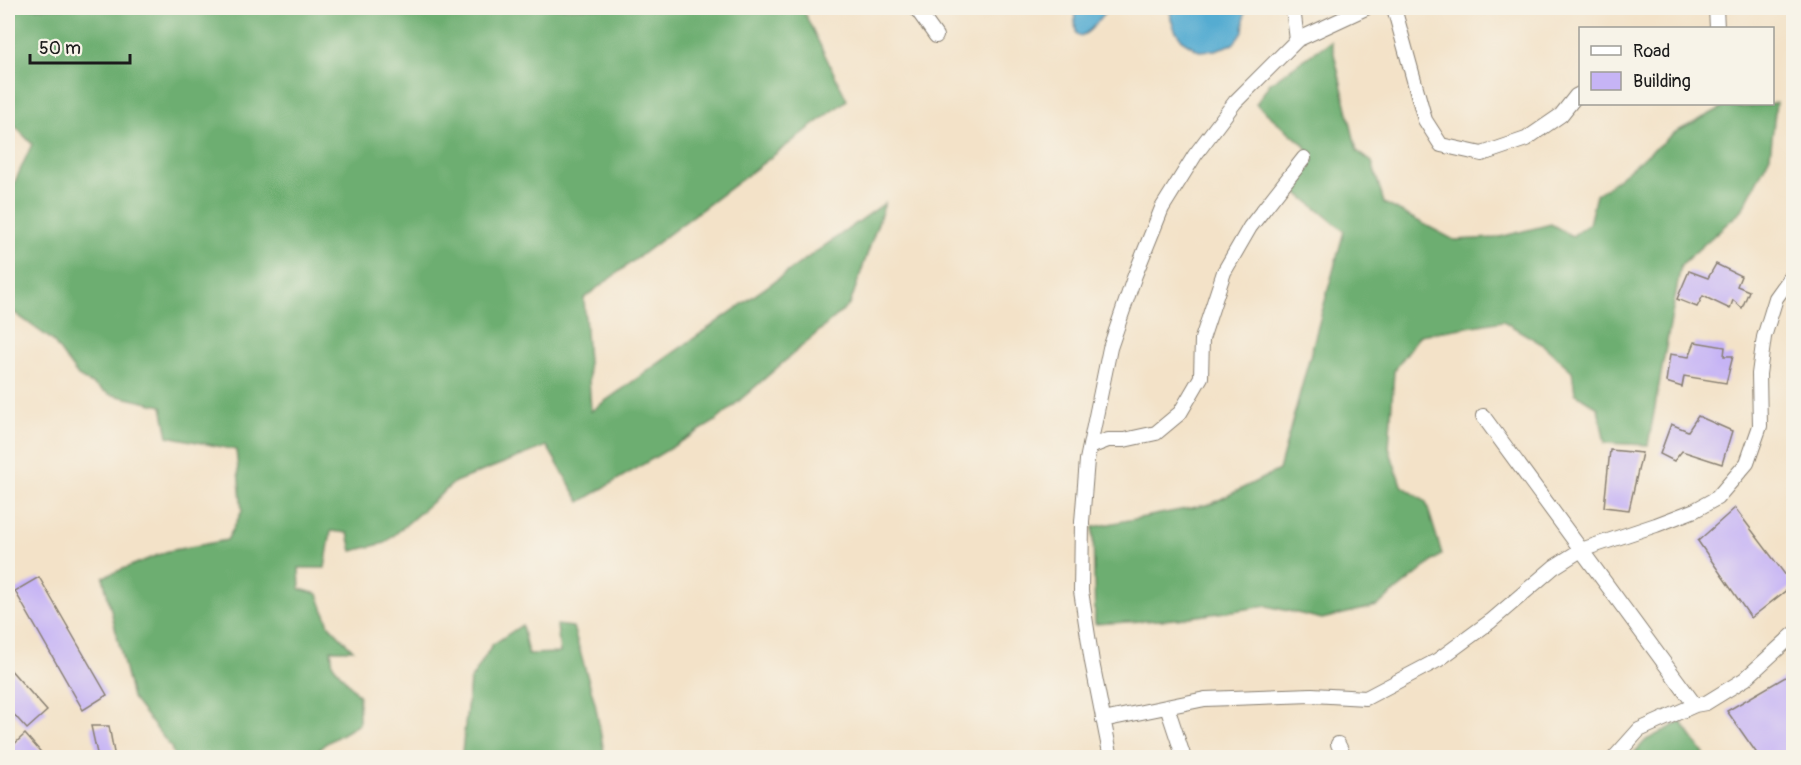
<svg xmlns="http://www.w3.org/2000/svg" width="1801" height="765" viewBox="0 0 1801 765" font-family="Pangolin,sans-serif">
  <rect width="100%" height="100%" fill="#f7f3e8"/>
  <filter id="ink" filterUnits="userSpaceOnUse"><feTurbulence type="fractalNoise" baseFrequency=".0167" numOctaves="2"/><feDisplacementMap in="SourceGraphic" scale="12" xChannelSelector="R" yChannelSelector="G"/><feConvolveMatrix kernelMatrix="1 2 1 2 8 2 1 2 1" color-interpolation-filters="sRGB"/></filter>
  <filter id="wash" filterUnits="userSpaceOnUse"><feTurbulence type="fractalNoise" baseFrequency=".008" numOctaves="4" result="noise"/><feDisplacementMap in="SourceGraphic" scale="24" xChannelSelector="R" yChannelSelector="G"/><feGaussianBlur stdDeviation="1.35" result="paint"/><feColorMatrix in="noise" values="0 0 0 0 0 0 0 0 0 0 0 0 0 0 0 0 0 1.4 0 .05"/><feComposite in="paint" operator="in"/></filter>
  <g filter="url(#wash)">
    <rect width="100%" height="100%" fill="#f3e2c8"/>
    <!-- forest -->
    <path fill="#6dae71" stroke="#446546" stroke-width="1.5" d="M8,8h794l45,92 -263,198 7,113 294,-208 -35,101 -134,117 -136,81 -33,-56 -92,36 -70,61 -33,8 -4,-18 -17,-2 -6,37h-26l1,21 18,5 11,31 24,25h-22l2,15 26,31v28l-34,20 -14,13h-137l-3,-10 -39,-49 -29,-121 65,-26 59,-11 15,-29 -6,-61 -68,-14 -6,-30 -53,-12 -31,-18 -26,-36 -44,-32v-111l24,-53 -24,-25z
      M1331,41l26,110 15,11 12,41 70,37 42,-2 55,-14 21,12 17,-12 7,-29 14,-10 64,-52 51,-27 18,1 33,-4 -6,53 -28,54 -61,55 -33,180 -43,-2 -7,-35 -23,-15 -3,-22 -30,-27 -39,-23 -83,14 -26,36 -5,77 12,37 25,17 16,52 -65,52 -55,13 -55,-13 -90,13 -82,5 -2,-97 118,-23 68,-34 65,-239 -50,-41 20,-30 -11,-16 -47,-40 14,-21z
      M522,625l6,29 32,-1 -3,-28 16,2 22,76 10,54h-145l2,-5 8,-71 22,-36z
      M1681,722l25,35h-76l16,-17z"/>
    <!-- water -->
    <path fill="#54acd1" stroke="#386476" stroke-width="1.5" d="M1074,8h35c-9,9 -18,26 -30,28l-3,-3z
      M1170,8h75l-2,24 -10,12 -18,6 -16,1 -16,-10 -8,-11 -4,-11z"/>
    <g id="blocks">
      <!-- building -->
      <path fill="#c6b4f5" d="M1716,264l25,12 -4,10 12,5 -7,17 -9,-8 -3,9 -27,-13 -6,11 -20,-8 12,-28 19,7z
        M1695,342l30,5 -1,9h9l-7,27 -42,-7 -2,11 -16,-5 4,-28 19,3z
        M1698,416l34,15 -10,33 -40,-13 -8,10 -14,-7 11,-30 17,7z
        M1610,450l32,3 -13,57 -25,-3z
        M1735,508l58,77 -42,33 -53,-77z
        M39,577l68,118 -24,15 -68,-119z
        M8,667l39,44 -20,18 -19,-21z
        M1794,672v86h-34l-33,-47z
        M91,726h18l6,32h-17z
        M25,734l21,24h-38v-8z"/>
    </g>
  </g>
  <g filter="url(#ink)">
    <use href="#blocks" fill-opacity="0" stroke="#887f72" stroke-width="1.5"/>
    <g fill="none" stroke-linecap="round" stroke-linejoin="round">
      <defs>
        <path id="minor" d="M916,8l20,28
          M1293,8l4,32
          M1394,8l31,112 16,25 41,9 44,-15 35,-24 15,-19 4,-2
          M1716,8l1,20
          M1483,416l212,289
          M1090,447l18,-7h16l32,-7 24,-20 21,-36 1,-38 22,-67 26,-45 54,-69
          M1167,707l17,51
          M1103,720l102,-21 107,-4 54,3 72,-38 53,-39 63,-54 27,-17 75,-25 39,-15 22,-12 30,-35 13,-37 -1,-52 5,-37 12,-39 18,-25
          M1338,744l7,14
          M1111,758l-19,-96 -11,-71 1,-69 5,-62 23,-112 25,-73 27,-67 33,-53 40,-53 62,-62 69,-32
          M1614,758l25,-28 56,-25 11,-2 39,-24 49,-45"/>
      </defs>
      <!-- minor casing -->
      <use href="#minor" stroke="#887f72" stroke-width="16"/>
      <!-- minor -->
      <use href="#minor" stroke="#fff" stroke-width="14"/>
    </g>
  </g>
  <!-- margin -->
  <rect width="1801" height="765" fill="none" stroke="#f7f3e8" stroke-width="30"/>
  <!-- legend -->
  <rect x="1579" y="27" width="195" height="78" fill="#f7f3e8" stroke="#9f9d96" stroke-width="1.5"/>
  <rect x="1591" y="46" width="30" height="9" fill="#ffffff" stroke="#9f9d96" stroke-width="1.5"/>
  <text x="1633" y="57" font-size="18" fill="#1c1c1c">Road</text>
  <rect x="1591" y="72" width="30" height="18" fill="#c6b4f5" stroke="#9f9d96" stroke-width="1.5"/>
  <text x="1633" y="87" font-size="18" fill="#1c1c1c">Building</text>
  <!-- scale -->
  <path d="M30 54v9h100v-9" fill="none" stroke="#1c1c1c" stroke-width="3"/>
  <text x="39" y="54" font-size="18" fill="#1c1c1c" stroke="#f7f3e8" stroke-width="4.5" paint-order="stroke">50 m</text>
</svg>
